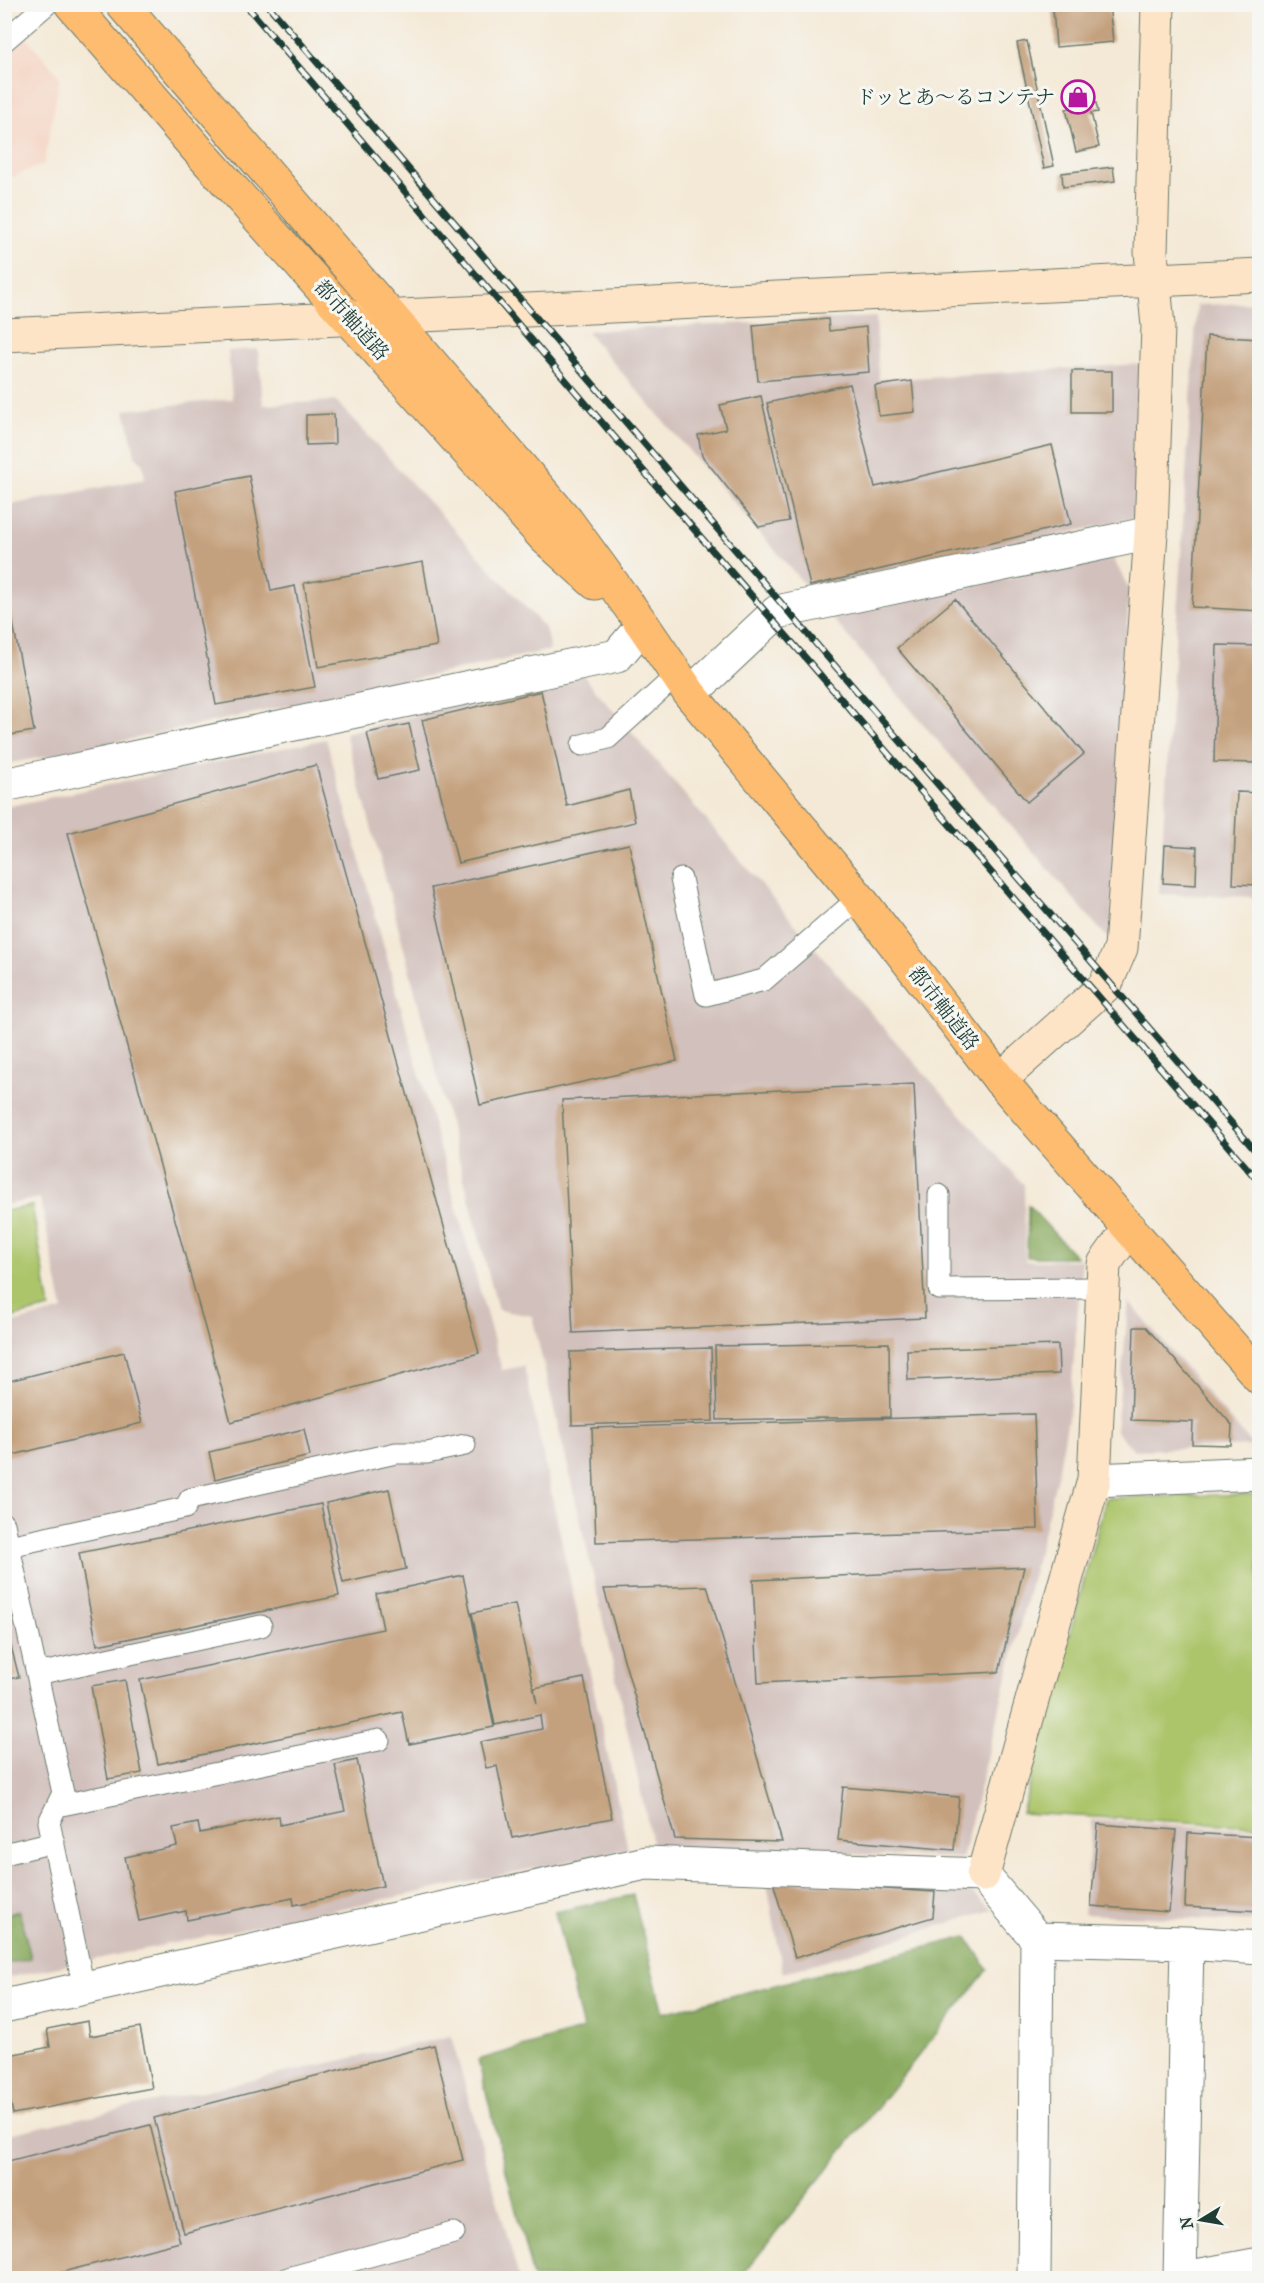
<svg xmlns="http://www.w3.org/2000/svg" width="1264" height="2283" viewBox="0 0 1264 2283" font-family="'IM FELL French Canon','Noto Serif JP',serif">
  <rect width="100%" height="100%" fill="#f6f6f2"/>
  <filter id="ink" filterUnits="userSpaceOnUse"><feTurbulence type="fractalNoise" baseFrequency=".0167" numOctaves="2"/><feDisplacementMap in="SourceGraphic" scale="12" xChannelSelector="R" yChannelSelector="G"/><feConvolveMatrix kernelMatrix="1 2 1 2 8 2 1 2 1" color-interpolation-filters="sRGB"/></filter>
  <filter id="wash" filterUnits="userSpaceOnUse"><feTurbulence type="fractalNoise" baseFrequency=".008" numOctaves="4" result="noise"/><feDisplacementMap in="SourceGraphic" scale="24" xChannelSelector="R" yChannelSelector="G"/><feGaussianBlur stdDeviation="1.35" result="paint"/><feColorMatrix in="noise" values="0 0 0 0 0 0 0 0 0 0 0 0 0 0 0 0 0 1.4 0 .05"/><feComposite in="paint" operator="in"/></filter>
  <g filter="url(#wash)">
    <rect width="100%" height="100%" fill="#f4e9d6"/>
    <!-- built -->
    <path fill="#f5d3c1" d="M4,11l56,66 -16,87 -39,16z"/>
    <!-- industrial -->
    <path fill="#d1c0bc" d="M1259,303v594l-100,-3 38,-589z
      M876,317l3,63 262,-16 -7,154 -324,73 -224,-260z
      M258,349l5,56 73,-4 209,227 5,22 -479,102 -66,12v-258l140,-27 -2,-14 -8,-10 -10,-45 107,-11 -4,-48z
      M1112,556l17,33 -19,352 -278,-323z
      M582,674l291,342 151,169 1,76 57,-1 -12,146 -11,63 -97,389 -309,-11 -59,-268 -62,-263 -34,-6 -109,-419 -44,-158z
      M326,739l176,631 22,-4 104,483 -623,129 -1,-653 59,-15 -23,-112 -35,7v-398z
      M1129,1302l124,144 -119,4 -18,-19z
      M1092,1820l167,10v92l-175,-8z
      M766,1878l200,9 26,23 -209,63z
      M451,2036l68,242h-514l-1,-143z"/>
    <!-- green -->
    <path fill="#acc56a" stroke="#66814f" stroke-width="1.5" d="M32,1206l18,102 -45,11v-108z
      M1259,1494v332l-237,-13 84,-315z"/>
    <!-- forest -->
    <path fill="#89aa5e" stroke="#547449" stroke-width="1.5" d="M1028,1205l48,52h-49z
      M633,1895l30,118 303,-76 22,32 -248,309h-207l-55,-218 105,-31 -28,-117z
      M19,1911l12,47 -26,6v-49z"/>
    <g id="blocks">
      <!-- building -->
      <path fill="#c4a17e" d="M1093,4h16l4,38 -57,5 -3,-39z
        M1027,41l27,125 -10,2 -27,-125z
        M1096,103l2,9 -7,1 8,34 -23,5 -10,-43z
        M1113,167l2,14 -52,6 -1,-14z
        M828,319l1,12 37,-4 3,45 -111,9 -5,-56z
        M1207,336l53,3v272l-68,-4z
        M1072,371h40v41h-40z
        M912,381l3,31 -36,4 -4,-30z
        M850,384l25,103 177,-42 19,79 -261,62 -43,-183z
        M761,396l28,125 -30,6 -57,-71 -4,-21 28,-6 -6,-24z
        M334,414l1,30 -29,1v-30z
        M249,476l22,115 24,-5 20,101 -99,18 -41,-214z
        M423,562l14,84 -119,21 -14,-84z
        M4,593h3l27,138 -30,5z
        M955,599l129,155 -57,48 -130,-154z
        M1217,645l43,1v117l-46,-1z
        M541,691l26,115 62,-16 6,32 -177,41 -36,-143z
        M409,724l11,46 -42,9 -11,-46z
        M316,765l163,588 -248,69 -163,-589z
        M1237,792l23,1v92l-27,-1z
        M629,844l48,217 -197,44 -49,-217z
        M1165,845l32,2 -1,38 -33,-2z
        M914,1084l11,234 -352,15 -11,-233z
        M1134,1327h12l86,98 -1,20 -39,-1 1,-22 -62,-2z
        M889,1343l1,74 -173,3 -2,-74z
        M1058,1345l1,29 -151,6 -1,-30z
        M711,1348l2,73 -141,4 -2,-73z
        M124,1352l18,71 -137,34v-75z
        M1034,1414l4,115 -442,13 -4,-114z
        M304,1429l6,27 -95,23 -6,-27z
        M389,1489l17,80 -63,14 -17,-80z
        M321,1504l18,92 -242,49 -18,-92z
        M1024,1567l-25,105 -241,11 -5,-103z
        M463,1575l31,152 -85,17 -7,-32 -244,52 -18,-84 243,-51 -7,-35z
        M707,1586l75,256 -107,-3 -71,-250z
        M515,1604l22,100 -3,-16 50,-10 28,140 -100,20 -15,-72 -11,2 -6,-26 62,-13 -2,-14 -45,10 -23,-112z
        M5,1623l14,54 -15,3v-56z
        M125,1680l17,93 -34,6 -17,-93z
        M357,1760l26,126 -89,19 -1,-7 -106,22 -1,-9 -47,10 -14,-64 52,-11 -4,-18 25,-5 2,10 79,-17 1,9 65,-14 -10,-46z
        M843,1787l116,10 -5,53 -116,-10z
        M1098,1824l78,6 -7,82 -78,-6z
        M1188,1833l72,4v74l-75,-4z
        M773,1882l162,10 -2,25 -138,41z
        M88,2021l2,15 50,-9 12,61 -139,26 -9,-44v-14l46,-9 -3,-18z
        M434,2045l29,115 -279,73 -30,-115z
        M150,2125l30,117 -141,36h-35v-116z"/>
    </g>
  </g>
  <g filter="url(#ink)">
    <use href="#blocks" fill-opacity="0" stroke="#6a796d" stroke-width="1.5"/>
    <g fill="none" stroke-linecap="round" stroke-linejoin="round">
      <defs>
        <path id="lane" d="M4,41l43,-37
          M582,745l26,-7 69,-63
          M681,879l25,116 58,-15 95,-82
          M939,1195v94l163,-1
          M4,1524l33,150
          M9,1546l176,-38 5,-9 206,-46h31l38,-8
          M57,1806l322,-66
          M4,1854l50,-12
          M84,1988l-35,-166 14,-29 -26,-119 224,-48
          M288,2278l166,-45"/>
        <path id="street" d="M690,694l87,-82 374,-79
          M4,785l613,-129 26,-31
          M1094,1480l166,-7
          M4,2006l642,-143 337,12 54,64 150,4 73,5
          M1034,2278l3,-339
          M1180,2278l7,-335
          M1185,2278l75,-14"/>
        <path id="secondary" d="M4,335l1256,-60
          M1000,1080l105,-94 16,-38 30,-415 7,-207 -7,-74 7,-248
          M983,1875l111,-395 10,-216 26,-36"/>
        <path id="primary" d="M71,4l126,145 348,389 50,45
          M122,4l445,517 76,104 47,69 169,204 141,182 260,298"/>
      </defs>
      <!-- lane casing -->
      <use href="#lane" stroke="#6a796d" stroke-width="23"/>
      <!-- street casing -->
      <use href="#street" stroke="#6a796d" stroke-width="35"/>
      <!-- secondary casing -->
      <use href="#secondary" stroke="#6a796d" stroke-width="35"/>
      <!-- primary casing -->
      <use href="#primary" stroke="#6a796d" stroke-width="35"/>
      <!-- lane -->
      <use href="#lane" stroke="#fff" stroke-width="21"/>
      <!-- street -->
      <use href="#street" stroke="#fff" stroke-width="33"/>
      <!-- secondary -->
      <use href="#secondary" stroke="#fee4c6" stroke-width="33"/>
      <!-- primary -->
      <use href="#primary" stroke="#fdbc70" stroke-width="33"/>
      <defs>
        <path id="rail" d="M245,4l383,449 632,730
          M267,4l556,648 437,504"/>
      </defs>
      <!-- rail casing -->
      <use href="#rail" stroke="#1f3d34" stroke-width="7"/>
      <!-- rail -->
      <use href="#rail" stroke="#f6f6f2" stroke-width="4.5" stroke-dasharray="14" stroke-linecap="butt"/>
    </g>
  </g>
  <!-- icons -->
  <defs>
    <symbol id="shop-ring" viewBox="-11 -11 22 22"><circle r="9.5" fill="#f6f6f2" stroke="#b5179e" stroke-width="1.5"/><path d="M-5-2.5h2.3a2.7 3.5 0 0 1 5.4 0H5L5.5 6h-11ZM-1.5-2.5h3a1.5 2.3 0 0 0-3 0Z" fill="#b5179e"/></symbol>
  </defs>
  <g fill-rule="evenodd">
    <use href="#shop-ring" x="1059" y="78" width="38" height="38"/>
  </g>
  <g text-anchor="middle" stroke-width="6" stroke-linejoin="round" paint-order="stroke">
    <!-- poi labels -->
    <g font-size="20" fill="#1f3d34" stroke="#f6f6f2" text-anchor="end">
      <text x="1055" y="104">ドッとあ〜るコンテナ</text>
    </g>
    <!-- street labels -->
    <g font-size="20" fill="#1f3d34" stroke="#f6f6f2">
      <text transform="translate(352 320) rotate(48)" y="7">都市軸道路</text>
      <text transform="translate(944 1008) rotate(52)" y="7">都市軸道路</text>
    </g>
  </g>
  <!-- margin -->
  <rect width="1264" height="2283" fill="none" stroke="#f6f6f2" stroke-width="24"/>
  <!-- north arrow -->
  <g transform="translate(1201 2220) rotate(259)" stroke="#f6f6f2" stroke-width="4.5" paint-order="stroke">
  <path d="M0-4.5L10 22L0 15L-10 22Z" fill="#1f3d34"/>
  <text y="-9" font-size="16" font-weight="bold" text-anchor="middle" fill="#1f3d34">N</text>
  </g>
</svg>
